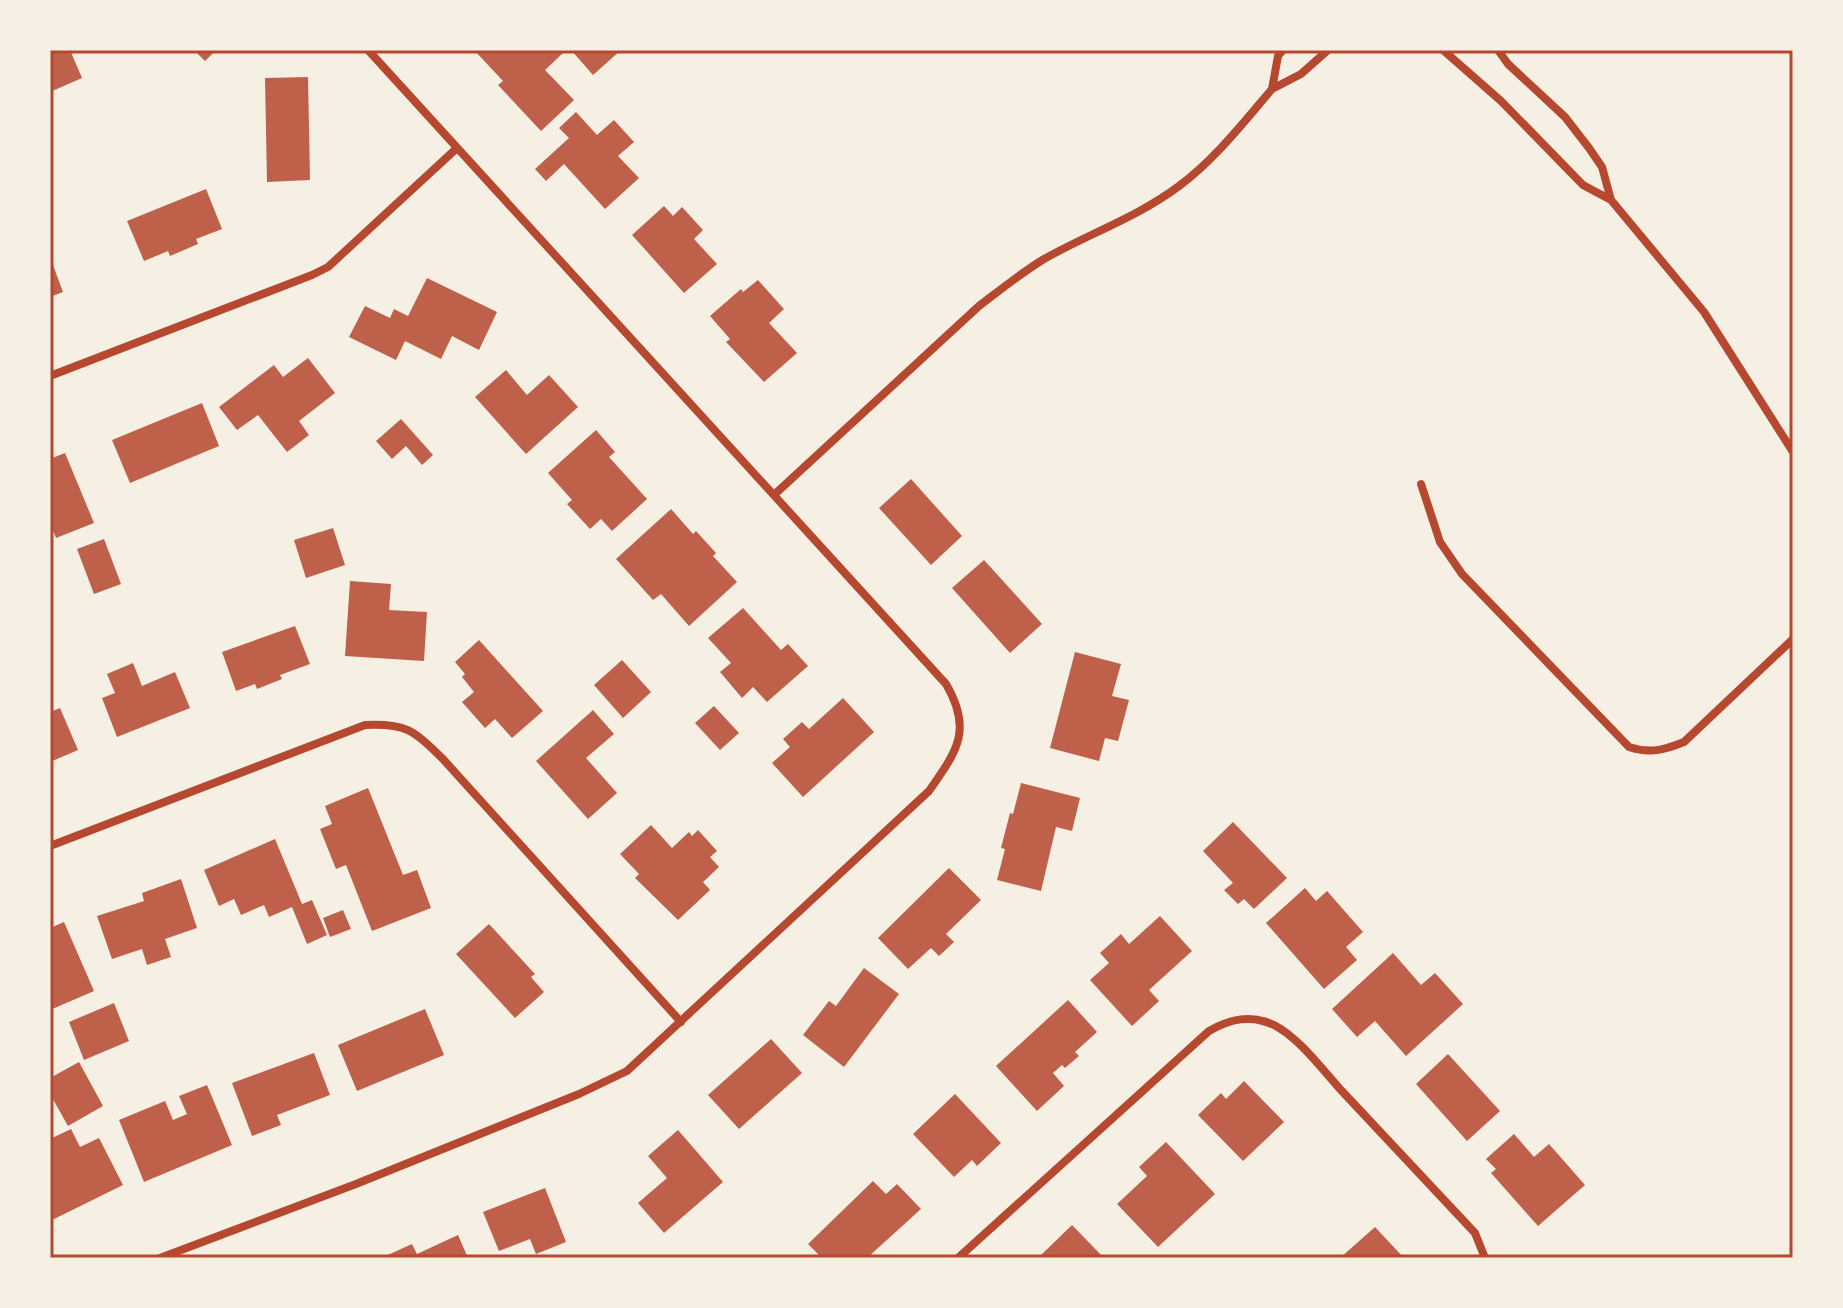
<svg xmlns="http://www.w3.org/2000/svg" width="1843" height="1308" viewBox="0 0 1843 1308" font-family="'Open Sans',sans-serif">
  <rect width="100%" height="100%" fill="#f6efe4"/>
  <!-- building -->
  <path fill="#bf614a" d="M50,50h20l12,28 -32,14z
    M194,50h22l-11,11z
    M474,50h86l3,3 -18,17 29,30 -33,31 -43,-46 5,-4z
    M571,50h50l-28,25z
    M308,77l2,103 -43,2 -2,-104z
    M576,112l21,23 17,-15 20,22 -16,14 21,22 -34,31 -41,-45 -18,17 -11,-12 34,-31 -10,-10z
    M206,189l16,40 -26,10 2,5 -28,12 -2,-5 -24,10 -17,-40z
    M664,206l9,10 9,-9 21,23 -9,9 23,25 -33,29 -52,-58z
    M50,257l13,35 -13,5z
    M427,278l70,34 -18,38 -27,-14 -11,23 -36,-18 -9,19 -47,-23 16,-31 25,12 4,-9 14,7z
    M758,280l26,29 -15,14 28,30 -33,29 -38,-40 4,-3 -20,-23 31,-27 2,3z
    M308,358l27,35 -36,28 10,14 -22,17 -29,-37 -21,15 -18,-23 55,-42 9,12z
    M506,370l21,25 22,-20 29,32 -52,47 -51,-57z
    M202,403l17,43 -89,37 -18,-43z
    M401,419l32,36 -11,10 -16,-19 -14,13 -16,-18z
    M596,430l19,22 -6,5 38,42 -35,32 -11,-12 -11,10 -23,-25 5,-4 -24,-27z
    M65,453l29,70 -38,15 -6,-15v-64z
    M911,479l51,57 -31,29 -52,-57z
    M671,509l22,25 3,-3 20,22 -3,3 24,26 -48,44 -28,-32 -8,6 -37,-41z
    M333,528l12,37 -39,13 -12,-38z
    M104,539l17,45 -27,10 -17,-45z
    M984,560l58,64 -32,29 -58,-65z
    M350,581l41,3 -2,26 38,2 -3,49 -79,-5z
    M743,608l38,42 7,-6 20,22 -41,36 -14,-15 -11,11 -22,-26 11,-9 -23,-25z
    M295,626l15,38 -30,11 2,4 -25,10 -2,-5 -19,7 -14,-39z
    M479,640l64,71 -31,27 -17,-19 -10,9 -23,-26 12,-10 -12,-15 3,-3 -10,-12z
    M1075,652l46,12 -9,32 17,4 -11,41 -13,-3 -6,23 -49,-13z
    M622,660l29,32 -28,26 -29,-33z
    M133,663l9,23 33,-14 15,36 -73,29 -15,-39 13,-5 -8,-19z
    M843,698l31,34 -71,65 -31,-34 18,-16 -7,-8 19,-17 7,7z
    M714,706l25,27 -19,17 -25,-27z
    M60,708l18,42 -28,12v-50z
    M593,710l21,24 -28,24 31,35 -29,26 -52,-58z
    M1021,783l59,15 -8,33 -16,-4 -15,64 -44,-11 8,-31 -4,-1 9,-35 3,1z
    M368,788l35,87 14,-5 14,38 -59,23 -26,-66 -10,4 -16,-40 12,-5 -7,-18z
    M1233,822l54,56 -33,31 -10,-10 -6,5 -14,-14 9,-7 -30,-32z
    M651,825l21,23 17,-16 3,4 6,-6 19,21 -7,6 9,10 -16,15 7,8 -32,30 -43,-42 4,-4 -19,-20z
    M275,839l27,65 10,-4 15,35 -20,9 -15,-37 -23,10 -5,-12 -23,10 -7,-16 -15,7 -15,-36z
    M949,868l32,32 -35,34 8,8 -15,14 -8,-8 -23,21 -30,-31z
    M181,879l16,49 -32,11 6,18 -24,8 -5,-16 -30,10 -15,-43 47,-15 -2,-8z
    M1305,888l11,13 11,-10 36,41 -17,15 11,13 -33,29 -58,-66z
    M343,910l8,19 -21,8 -7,-19z
    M1160,916l32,35 -43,39 10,11 -27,25 -42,-46 19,-17 -9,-10 21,-19 8,10z
    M64,922l30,69 -44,19v-82z
    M489,924l46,50 -4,3 13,15 -29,26 -59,-64z
    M1393,953l28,32 14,-12 28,31 -57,52 -31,-35 -18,16 -25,-28z
    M864,968l35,26 -55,73 -41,-32 26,-34 7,5z
    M1068,1000l29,32 -22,20 4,4 -14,12 -3,-3 -9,8 11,13 -27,25 -41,-45z
    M114,1003l15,38 -45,19 -15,-38z
    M425,1009l19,46 -87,36 -19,-46z
    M771,1039l31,34 -63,56 -31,-34z
    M314,1053l16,42 -53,20 4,10 -29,11 -20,-53z
    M1448,1054l52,57 -33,30 -51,-57z
    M79,1062l24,44 -35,20 -18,-32v-16z
    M1244,1081l40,41 -41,39 -45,-46 23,-22 5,6z
    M207,1085l25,60 -88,37 -25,-62 46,-19 8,19 14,-6 -8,-18z
    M955,1094l46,49 -24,23 -5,-6 -18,17 -41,-43z
    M71,1129l9,18 19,-9 24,47 -73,36v-82z
    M678,1130l45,52 -59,51 -26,-30 29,-25 -19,-22z
    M1514,1134l20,23 15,-13 36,41 -47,41 -47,-53 5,-4 -10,-10z
    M1166,1142l49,52 -57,53 -41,-43 30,-28 -8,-9z
    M873,1181l13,13 11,-10 24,25 -54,49h-45l-14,-14z
    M545,1188l21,54 -30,12 -6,-15 -31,12 -16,-39z
    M1072,1225l32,33h-66z
    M1375,1227l29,31h-64z
    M458,1235l10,23h-87l31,-14 5,10z"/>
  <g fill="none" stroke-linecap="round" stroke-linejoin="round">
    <!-- minor -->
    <path stroke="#b5482f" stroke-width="8" d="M1283,50l-5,6 -6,33 29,-15 27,-24
      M1443,50l58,51 82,84 28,15 -9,-33 -13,-19 -24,-31 -57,-53 -10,-14
      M1611,200l93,112 89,140
      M50,376l262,-101 16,-8 129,-119
      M1421,484l19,58 22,32 167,173c21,7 35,3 55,-5l109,-103
      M775,494l204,-188c21,-16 42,-33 65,-47 44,-25 94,-42 135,-73 36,-27 64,-63 93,-97
      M50,846l315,-121c41,-2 48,5 77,33l239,264
      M160,1258l196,-74 223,-90 48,-23 302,-280c28,-40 44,-61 17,-107l-578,-634
      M958,1258l251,-227c21,-12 42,-17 65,-6 25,13 47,43 66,64 45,48 90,96 135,144l10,25"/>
  </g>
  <!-- border -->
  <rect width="1843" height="1308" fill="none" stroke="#f6efe4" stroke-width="104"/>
  <rect x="52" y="52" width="1739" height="1204" fill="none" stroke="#b5482f" stroke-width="3"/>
</svg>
